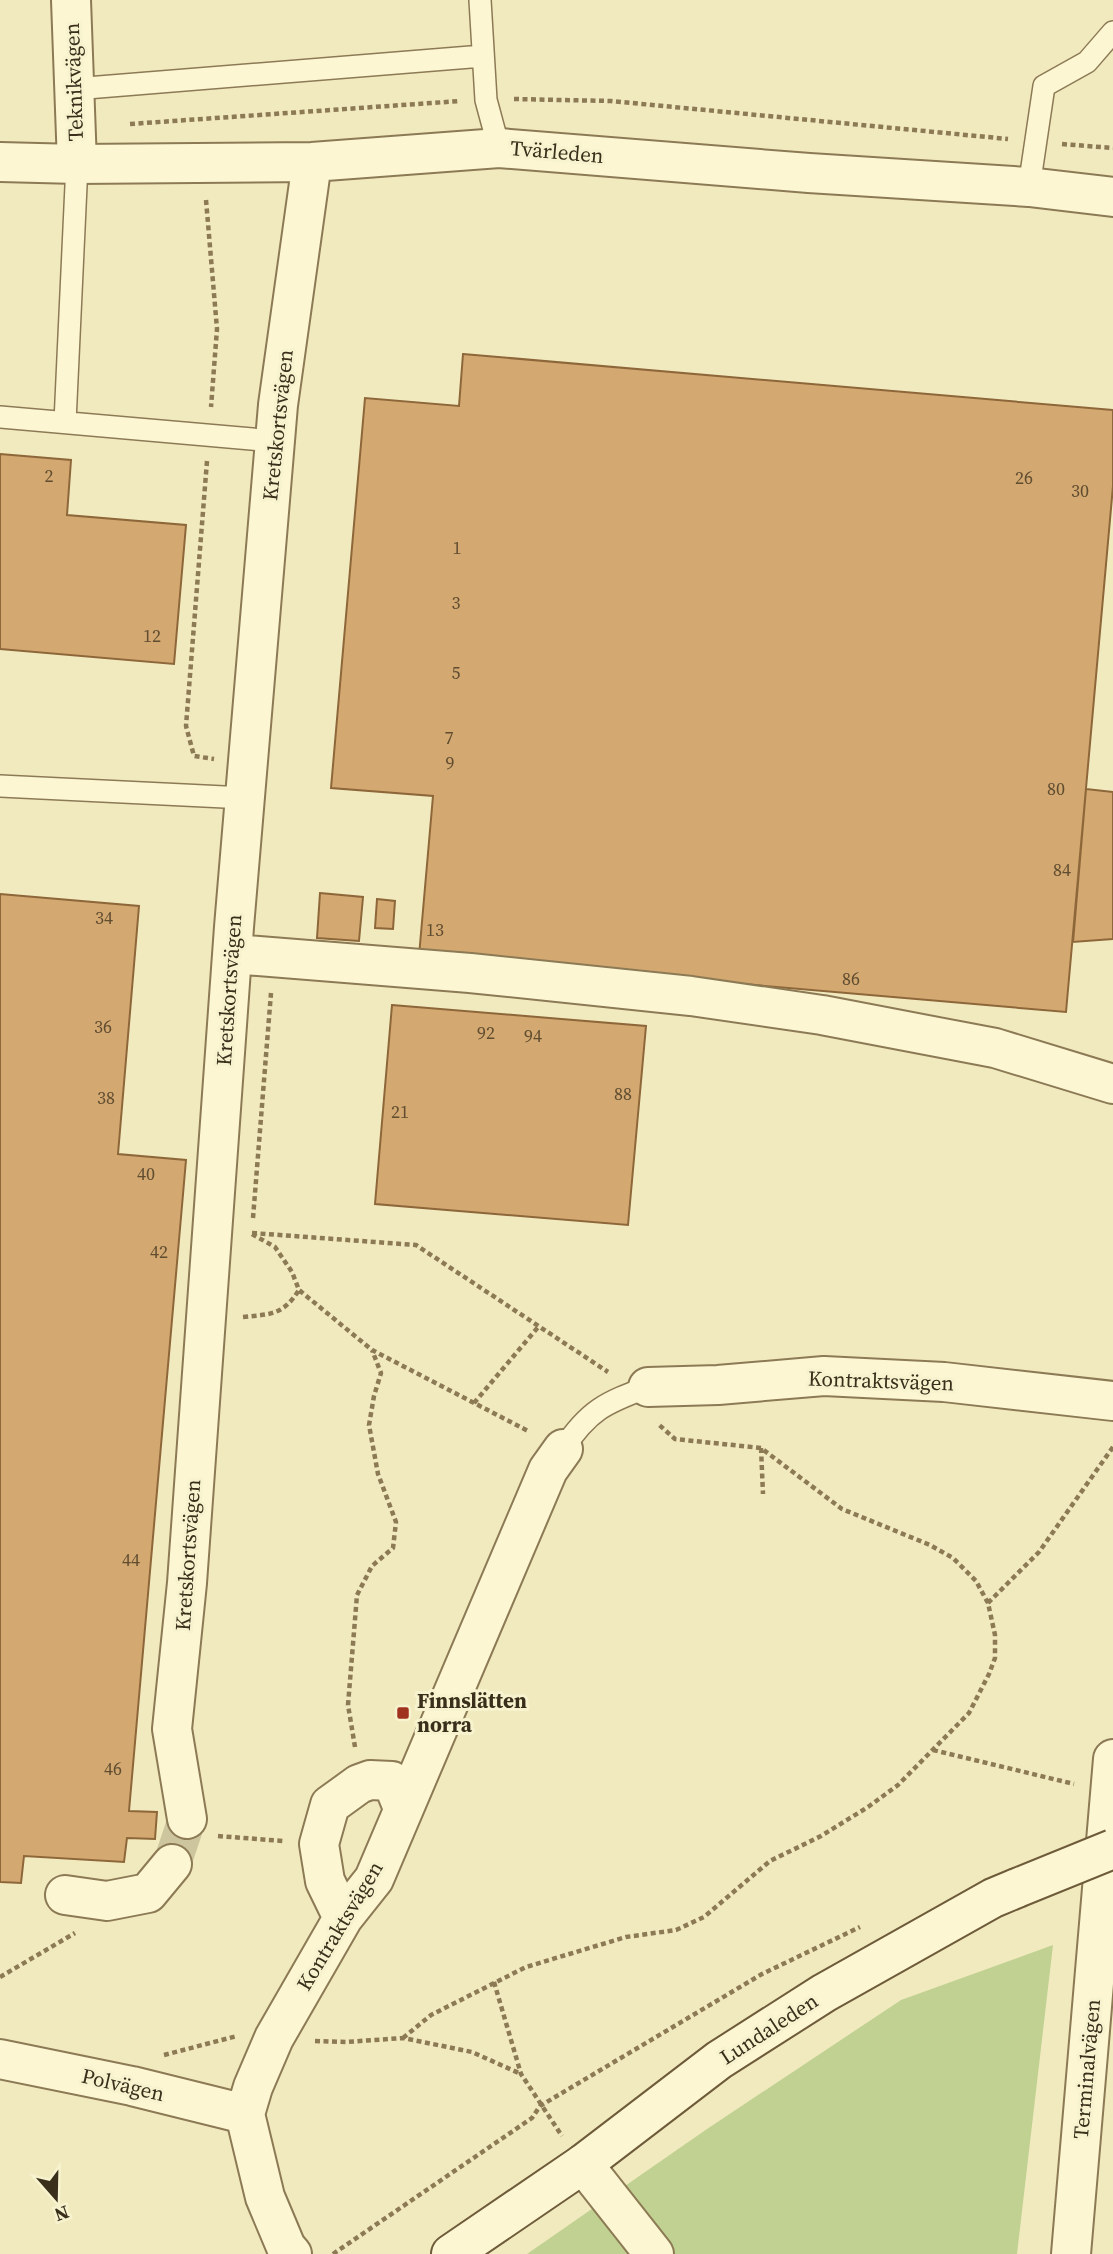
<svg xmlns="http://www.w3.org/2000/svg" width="1113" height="2254" viewBox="0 0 1113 2254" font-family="'Source Serif 4',serif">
  <rect width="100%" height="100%" fill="#f2eabf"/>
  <!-- green -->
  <path fill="#c0d192" d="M1053,1945l-36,309h-490l180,-125 194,-129z"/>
  <!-- building -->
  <path fill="#d3a871" stroke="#8d6739" stroke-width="2" d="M463,354l650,56v76l-47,526 -647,-56 14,-160 -102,-8 34,-390 94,8z
    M0,454l71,6 -4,55 119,10 -12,139 -174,-15z
    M1086,789l27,3v147l-40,3z
    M320,893l43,4 -4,44 -42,-3z
    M0,894l139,12 -21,248 68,6 -57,651 28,1 -2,27 -28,-1 -3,24 -100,-6 -3,27 -21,-1z
    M377,899l18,2 -2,28 -18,-1z
    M392,1005l254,21 -18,199 -253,-21z"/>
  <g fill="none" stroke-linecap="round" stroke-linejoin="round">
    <!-- minor-tunnel -->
    <path stroke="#cdc59e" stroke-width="38" stroke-dasharray="38 19" stroke-linecap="butt" d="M172,1864l15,-45"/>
    <defs>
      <path id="service" d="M480,0l6,100 13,48
        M74,89l409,-33
        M1029,187l15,-101 43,-24 26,-30
        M0,417l275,24
        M65,422l12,-258
        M0,786l245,12
        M563,1449c26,-39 42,-46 85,-62"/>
      <path id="minor" d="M71,0l6,164
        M0,162l77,2 235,-2 187,-14 310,25 220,14 84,10
        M233,954l237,19 221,23 131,19 173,33 118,36
        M648,1387l70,-2 106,-9 120,6 169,19
        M187,1819l-15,-90 15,-146 47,-656 44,-522 34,-243
        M65,1895l42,6 41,-8 24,-29
        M343,1918l-18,-37 -6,-37 11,-39 29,-21 11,-4 22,1 11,27
        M0,2059l132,27 113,28
        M583,2164l71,90
        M292,2254l-6,-7 -21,-50 -20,-83 8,-27 21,-49 69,-120 31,-39 174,-409 15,-21
        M1071,2254l42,-495"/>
      <path id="secondary" d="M451,2254l132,-90 136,-104 105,-67 169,-95 24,-10"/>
    </defs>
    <!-- service casing -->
    <use href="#service" stroke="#8c7a55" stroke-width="24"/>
    <!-- minor casing -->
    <use href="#minor" stroke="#8c7a55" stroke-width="42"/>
    <!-- secondary casing -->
    <use href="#secondary" stroke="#6e5b39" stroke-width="42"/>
    <!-- path -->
    <path stroke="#8c7a55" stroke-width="4.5" stroke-dasharray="5 3.5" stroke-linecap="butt" d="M514,99l97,2 397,38
      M130,124l330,-23
      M1062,144l51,4
      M206,200l11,129 -6,78
      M207,461l-21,265 8,30 20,3
      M253,1218l18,-225
      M252,1233l164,12 192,127
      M252,1234l23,13 17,25 7,18 73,60 158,82
      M243,1317c29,-3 40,-2 56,-27
      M474,1403l65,-77
      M761,1448l2,46
      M988,1603l51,-51 74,-105
      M355,1747l-7,-42 9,-110 15,-29 21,-18 3,-26 -18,-48 -9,-49 5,-29 7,-23 -9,-23
      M933,1750l141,34
      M218,1836l65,5
      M0,1977l75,-44
      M494,1982l27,92 41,62
      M403,2038l28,-23 95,-48 100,-30 50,-7 28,-13 66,-56 51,-25 47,-29 30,-22 71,-72 20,-39 6,-16v-23l-7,-32 -12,-22 -23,-23 -23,-13 -88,-36 -81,-61 -86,-9 -18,-16
      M315,2041l31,1 57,-4 69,14 49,22
      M164,2055l73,-19
      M333,2254l199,-136 8,-12 222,-132 98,-47"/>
    <!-- service -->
    <use href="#service" stroke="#fcf6d3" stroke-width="21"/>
    <!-- minor -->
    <use href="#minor" stroke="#fcf6d3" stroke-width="38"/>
    <!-- secondary -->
    <use href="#secondary" stroke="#fcf6d3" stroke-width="38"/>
    <defs>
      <path id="secondary-bridge" d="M1017,1888l96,-39"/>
    </defs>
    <!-- secondary-bridge casing -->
    <use href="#secondary-bridge" stroke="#6e5b39" stroke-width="42" stroke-linecap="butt"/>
    <!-- secondary-bridge -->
    <use href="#secondary-bridge" stroke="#fcf6d3" stroke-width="38"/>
  </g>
  <!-- markers -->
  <rect fill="#a03220" stroke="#f8f3cf" stroke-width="2.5" x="396" y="1706" width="14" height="14" rx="3.5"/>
  <g text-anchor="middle" stroke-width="6" stroke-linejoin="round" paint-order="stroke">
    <!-- number labels -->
    <g font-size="18" fill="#604d30">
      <text x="49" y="482">2</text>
      <text x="1024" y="484">26</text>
      <text x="1080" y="497">30</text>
      <text x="457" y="554">1</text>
      <text x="456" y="609">3</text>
      <text x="152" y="642">12</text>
      <text x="456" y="679">5</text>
      <text x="449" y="744">7</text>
      <text x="450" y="769">9</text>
      <text x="1056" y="795">80</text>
      <text x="1062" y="876">84</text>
      <text x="104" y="924">34</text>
      <text x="435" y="936">13</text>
      <text x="851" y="985">86</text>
      <text x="103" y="1033">36</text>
      <text x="486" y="1039">92</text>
      <text x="533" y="1042">94</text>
      <text x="623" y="1100">88</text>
      <text x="106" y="1104">38</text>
      <text x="400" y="1118">21</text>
      <text x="146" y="1180">40</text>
      <text x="159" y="1258">42</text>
      <text x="131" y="1566">44</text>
      <text x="113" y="1775">46</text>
    </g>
    <!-- street labels -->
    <g font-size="21" fill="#3a2f1b" stroke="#f8f3cf">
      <text transform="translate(74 82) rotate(-92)" y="7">Teknikvägen</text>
      <text transform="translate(557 152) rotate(5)" y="7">Tvärleden</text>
      <text transform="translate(278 425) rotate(-84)" y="7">Kretskortsvägen</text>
      <text transform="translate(229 990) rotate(-86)" y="7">Kretskortsvägen</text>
      <text transform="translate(881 1381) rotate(2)" y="7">Kontraktsvägen</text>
      <text transform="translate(188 1555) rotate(-86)" y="7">Kretskortsvägen</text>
      <text transform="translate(340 1926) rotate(-59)" y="7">Kontraktsvägen</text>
      <text transform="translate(769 2029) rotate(-33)" y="7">Lundaleden</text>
      <text transform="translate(1087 2069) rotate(-85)" y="7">Terminalvägen</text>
      <text transform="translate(123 2085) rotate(13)" y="7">Polvägen</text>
    </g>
    <!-- poi labels -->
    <g font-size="21" font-weight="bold" fill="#3a2f1b" stroke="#f8f3cf" text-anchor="start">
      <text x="417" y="1708">Finnslätten<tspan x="417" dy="24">norra</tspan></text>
    </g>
  </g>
  <!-- north arrow -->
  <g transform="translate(56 2198) rotate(160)" stroke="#f8f3cf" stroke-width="5" paint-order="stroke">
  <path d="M0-5L12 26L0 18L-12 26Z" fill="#3a2f1b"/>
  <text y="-10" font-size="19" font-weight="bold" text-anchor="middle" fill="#3a2f1b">N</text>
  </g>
</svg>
